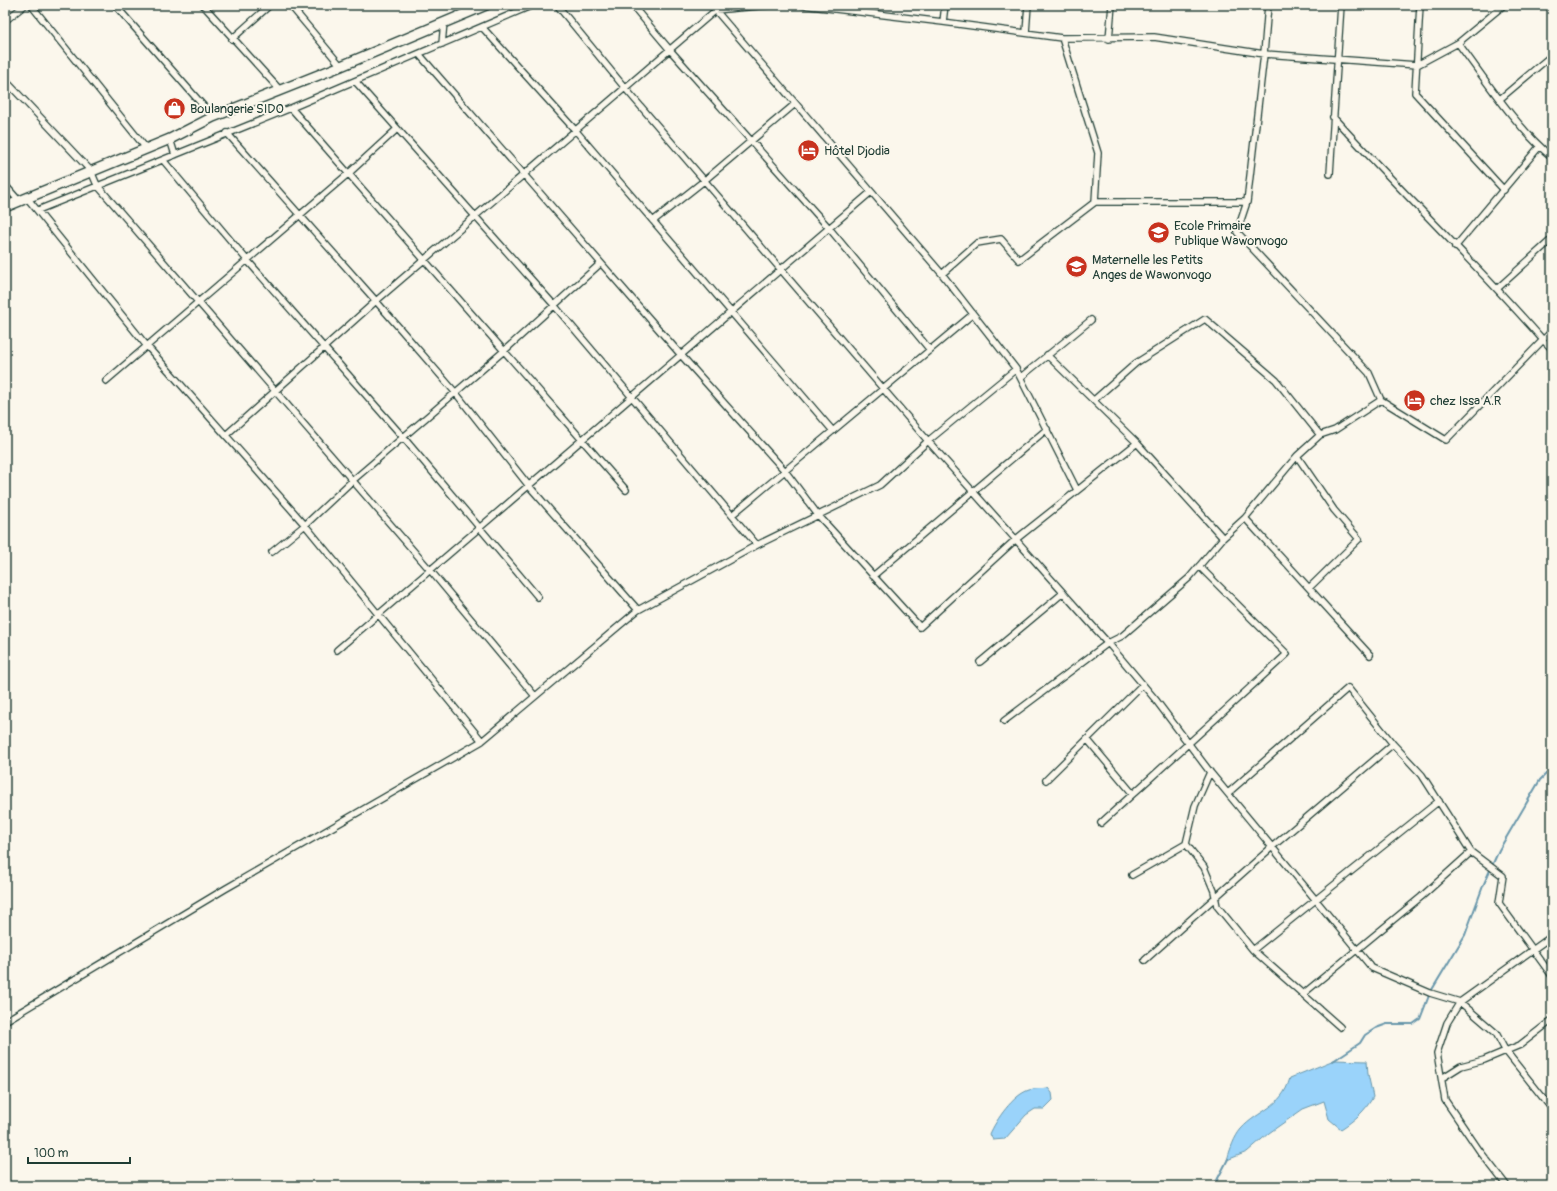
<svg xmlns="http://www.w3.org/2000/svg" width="1557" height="1191" viewBox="0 0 1557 1191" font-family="Pangolin,sans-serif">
  <rect width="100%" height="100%" fill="#fbf7ec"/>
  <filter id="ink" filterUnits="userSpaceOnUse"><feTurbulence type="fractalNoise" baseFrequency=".025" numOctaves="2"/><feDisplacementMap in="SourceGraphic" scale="8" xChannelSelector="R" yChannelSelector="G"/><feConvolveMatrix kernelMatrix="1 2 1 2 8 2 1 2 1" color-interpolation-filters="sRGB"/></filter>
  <g filter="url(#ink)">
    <!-- water -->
    <path fill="#9ad3fa" stroke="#6997ab" d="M1334,1060l33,1 1,13 5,23c-8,14 -18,23 -32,32l-12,-10 -5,-18 -21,8 -34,24 -22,19 -20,8c3,-10 7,-23 14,-31 17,-19 41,-21 49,-51z
      M1048,1088l4,5 1,7 -9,9h-9l-9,6 -21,24 -12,1 -3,-6c6,-14 23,-39 39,-44 6,-2 12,-1 19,-2z"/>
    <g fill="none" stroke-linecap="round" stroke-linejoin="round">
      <!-- stream -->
      <path stroke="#6997ab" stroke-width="2" d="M1333,1061l27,-18 5,-8 11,-7 11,-4h26l7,-5 10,-26 35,-58 18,-49 16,-36 41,-70 12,-12
        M1214,1186l14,-27"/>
      <defs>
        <path id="minor" d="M31,5l114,142
          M115,5l98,112
          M203,5l77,85
          M290,5l51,61
          M461,5l6,7
          M557,5l68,83 303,353 180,202 47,56 55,73 162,196 58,25 30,9 36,31 9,17 47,59
          M632,5l38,45 159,178 101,122
          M711,5l231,269 74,95 61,121
          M802,5l141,17 119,16 92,-1 110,17 153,11 41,-22 46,-38
          M1268,5l-4,49 -17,148 -10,30 132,141 12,27 65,40 97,-100 9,9
          M1420,5l-5,88 89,97
          M5,21l20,-16
          M943,22l2,-17
          M482,27l94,104 257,300
          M1026,33l2,-28
          M232,39l38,-34
          M1109,39l3,-34
          M1458,43c27,36 60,87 94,114
          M442,44l2,-22
          M419,54l262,301 104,116 33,44 102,112 95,-87 122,-97
          M5,80l86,91 6,14 333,385 105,126
          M355,81l199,224 203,240
          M1500,99l52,-44
          M291,108l335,382
          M1333,117c69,76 143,146 210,223l9,-9
          M227,133l149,168 79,91 74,94 109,124
          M170,139l5,16
          M163,160l84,100 156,177 135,160
          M1330,174l11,-169
          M5,185l14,16
          M28,199l118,146 159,180 177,216
          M1095,202h152
          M38,210l253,-102 242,-103
          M653,221l52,-41 90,-76
          M1455,247l84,-100
          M942,274l35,-31 24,-4 18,21 76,-58 3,-49 -36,-115
          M1498,288l54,-49
          M1047,355l90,88 86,95
          M1021,377l70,-57
          M106,381l243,-208 48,-44
          M1094,400l42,-37 69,-44 71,61 44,55
          M227,434l149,-133 340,-291 53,-5
          M1297,456l37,54 25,29 -50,49
          M732,515l241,-201
          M1245,518l125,137
          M272,552l33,-27 47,-44 153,-131 96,-87
          M873,576l174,-147
          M337,650l534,-458
          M980,662l83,-69
          M1004,721l104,-78 14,-7 67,-58 34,-40 22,-20 52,-62 23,-21 15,-5 46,-30
          M1087,739l46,55
          M1046,780l96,-95
          M1228,793l120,-105 45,56 29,31 49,77 32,24 -4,27 53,73
          M1101,823l186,-169 -88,-88
          M1186,844l18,23 10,24 3,15 36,44 87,77
          M1132,875l54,-31 9,-38 15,-34
          M1253,950l186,-149
          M1145,960l127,-113 121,-103
          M1303,994l118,-97 50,-45
          M5,1021l220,-132 257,-148 156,-131 119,-65 123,-60 48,-44 88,-72
          M1442,1078l19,-12 23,-6 36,-15 32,-25
          M1507,1186l-28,-36 -34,-50 -8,-47 10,-30 13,-21 92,-66"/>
        <path id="primary" d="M5,207l165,-68 43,-22 128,-51 145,-61"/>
      </defs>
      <!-- minor casing -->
      <use href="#minor" stroke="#1f3d34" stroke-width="8"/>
      <!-- primary casing -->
      <use href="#primary" stroke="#1f3d34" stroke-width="12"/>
      <!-- minor -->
      <use href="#minor" stroke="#fbf7ec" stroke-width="5.5"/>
      <!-- primary -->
      <use href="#primary" stroke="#fbf7ec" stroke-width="9"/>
    </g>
  </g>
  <!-- icons -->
  <defs>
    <symbol id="shop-disc" viewBox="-11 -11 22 22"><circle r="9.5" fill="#c8321e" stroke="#fbf7ec"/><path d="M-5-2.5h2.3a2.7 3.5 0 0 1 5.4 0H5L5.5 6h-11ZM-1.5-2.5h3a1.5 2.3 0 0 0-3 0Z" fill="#fff"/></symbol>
    <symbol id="hotel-disc" viewBox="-11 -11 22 22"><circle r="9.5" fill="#c8321e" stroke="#fbf7ec"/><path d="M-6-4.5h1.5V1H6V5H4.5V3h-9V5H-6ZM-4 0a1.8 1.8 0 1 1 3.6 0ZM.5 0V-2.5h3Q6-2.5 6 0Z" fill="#fff"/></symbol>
    <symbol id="school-disc" viewBox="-11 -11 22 22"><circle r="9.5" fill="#c8321e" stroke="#fbf7ec"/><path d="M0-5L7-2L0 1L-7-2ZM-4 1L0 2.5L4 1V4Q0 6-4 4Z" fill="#fff"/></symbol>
  </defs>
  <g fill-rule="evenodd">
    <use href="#shop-disc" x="162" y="96" width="25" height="25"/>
    <use href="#hotel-disc" x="796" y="138" width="25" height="25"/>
    <use href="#school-disc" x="1146" y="220" width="25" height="25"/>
    <use href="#school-disc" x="1064" y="254" width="25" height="25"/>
    <use href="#hotel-disc" x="1402" y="388" width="25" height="25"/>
  </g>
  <g text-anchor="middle" stroke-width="4" stroke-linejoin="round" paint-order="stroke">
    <!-- poi labels -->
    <g font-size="13" fill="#1f3d34" stroke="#fbf7ec" text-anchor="start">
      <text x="190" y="113">Boulangerie SIDO</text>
      <text x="824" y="155">Hôtel Djodia</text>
      <text x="1174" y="230">Ecole Primaire<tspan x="1174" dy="15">Publique Wawonvogo</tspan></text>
      <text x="1092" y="264">Maternelle les Petits<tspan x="1092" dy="15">Anges de Wawonvogo</tspan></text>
      <text x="1430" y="405">chez Issa A.R</text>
    </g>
  </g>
  <!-- margin -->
  <rect width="1557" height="1191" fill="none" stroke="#fbf7ec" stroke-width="20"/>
  <rect x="10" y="10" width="1537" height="1171" fill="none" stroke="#1f3d34" stroke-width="1.5" filter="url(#ink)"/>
  <!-- scale -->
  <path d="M28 1157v6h102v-6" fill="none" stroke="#1f3d34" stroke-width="2"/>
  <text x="34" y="1157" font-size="12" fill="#1f3d34" stroke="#fbf7ec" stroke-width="3" paint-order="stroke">100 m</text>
</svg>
